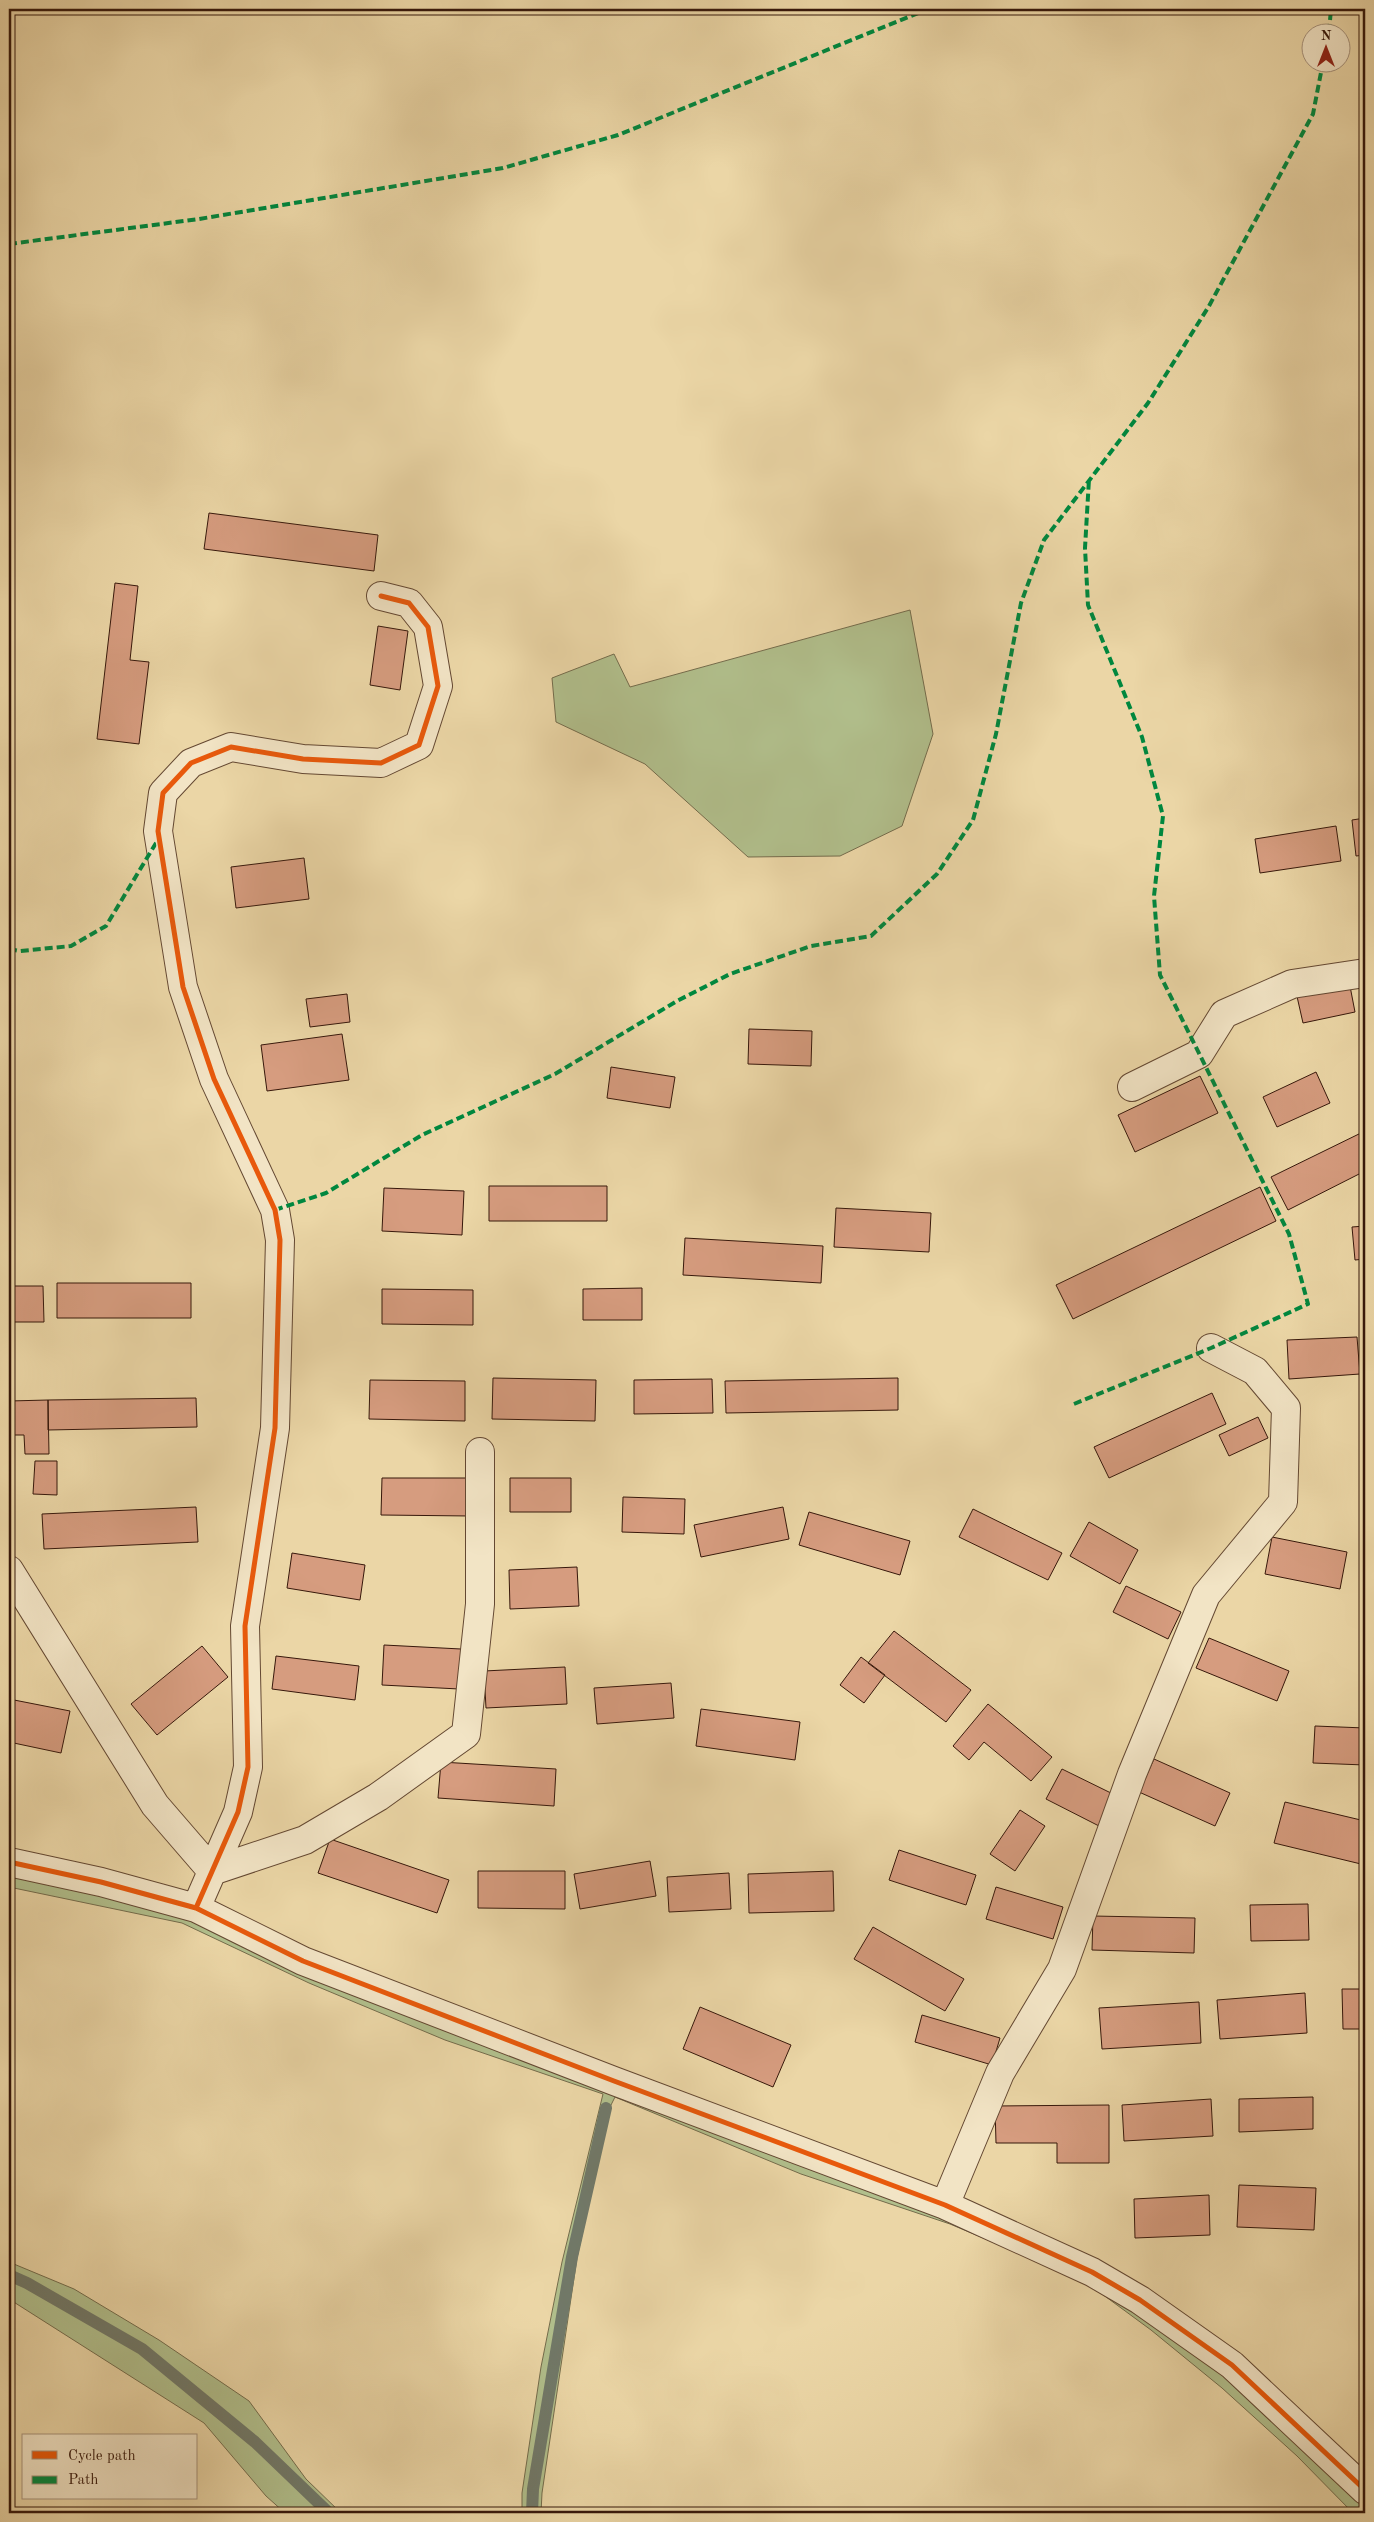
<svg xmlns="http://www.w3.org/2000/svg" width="1374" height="2522" viewBox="0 0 1374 2522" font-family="'Old Standard TT',serif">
  <rect width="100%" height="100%" fill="#ebd6a6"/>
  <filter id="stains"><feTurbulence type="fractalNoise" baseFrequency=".004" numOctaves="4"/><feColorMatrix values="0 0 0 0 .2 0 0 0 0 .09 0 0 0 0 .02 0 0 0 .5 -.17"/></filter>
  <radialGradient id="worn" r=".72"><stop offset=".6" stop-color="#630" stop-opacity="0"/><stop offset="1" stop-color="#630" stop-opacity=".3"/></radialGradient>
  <!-- green -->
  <path fill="#b1bf8c" stroke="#746c4c" d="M910,610l23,124 -31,92 -62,30 -92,1 -103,-93 -89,-42 -4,-44 62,-24 16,33z
    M9,1875l186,40 746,297 148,66 138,98 124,113 14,16v8h-12l-56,-57 -75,-68 -71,-58 -68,-50 -133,-56 -149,-50 -186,-77 -5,10 -33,151 -35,235 -1,20h-19v-20l19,-126 21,-105 41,-168 -158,-54 -136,-57 -127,-60 -173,-36z
    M9,2262l65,27 85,51 90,61 57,78 35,34h-56l-19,-17 -62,-73 -195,-124z"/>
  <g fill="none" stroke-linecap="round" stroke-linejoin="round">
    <!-- stream -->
    <path stroke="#717969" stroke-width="12" d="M9,2275l18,8 115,66 113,93 74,71
      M532,2513l1,-24 39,-232 34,-149"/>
  </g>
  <!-- building -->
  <path fill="#d69c7f" stroke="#37180b" d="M209,513l169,22 -4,36 -170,-22z
    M115,583l23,3 -8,74 19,2 -10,82 -42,-5z
    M378,626l30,5 -8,59 -30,-5z
    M1365,818v37l-9,1 -4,-36z
    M1336,826l5,35 -81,12 -5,-34z
    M304,858l5,41 -73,9 -5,-41z
    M1349,981l6,31 -52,11 -7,-31z
    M347,994l3,28 -40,5 -4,-28z
    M749,1029l63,2 -1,35 -63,-2z
    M342,1034l7,46 -82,11 -6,-46z
    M611,1067l64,10 -5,31 -63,-10z
    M1316,1072l14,31 -53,24 -14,-30z
    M1200,1076l18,37 -83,39 -17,-37z
    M1365,1131v40l-77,39 -17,-33z
    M489,1186h118v35h-118z
    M1260,1187l16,34 -203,98 -17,-34z
    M384,1188l80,3 -2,44 -80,-4z
    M836,1208l95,5 -2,39 -95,-5z
    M1365,1226v33l-10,1 -3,-33z
    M685,1238l138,8 -2,37 -138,-8z
    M57,1283h134v35h-134z
    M9,1286h34l1,36h-35z
    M642,1288v32h-59v-31z
    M382,1289l91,1v35l-91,-1z
    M1357,1337l3,37 -71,5 -2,-39z
    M493,1378l103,2 -1,41 -103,-2z
    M898,1378v32l-172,3 -1,-32z
    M712,1379l1,34 -79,1v-34z
    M370,1380l95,1v40l-96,-2z
    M1363,1388h2v36h-4z
    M1212,1393l14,31 -117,54 -15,-31z
    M196,1398l1,29 -149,3v-30z
    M48,1400l1,54h-24l-1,-19h-15v-34z
    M1258,1417l10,21 -39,18 -10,-21z
    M35,1461h22v34l-24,-1z
    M382,1478h88v38l-89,-1z
    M510,1478h61v34h-61z
    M623,1497l62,2 -1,35 -62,-2z
    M196,1507l2,35 -154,7 -2,-35z
    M783,1507l6,32 -88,18 -7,-32z
    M973,1509l89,44 -14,27 -89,-43z
    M809,1512l101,29 -10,34 -101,-30z
    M1089,1522l49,28 -18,34 -50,-28z
    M1272,1537l75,15 -7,37 -75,-15z
    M292,1553l73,12 -5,35 -73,-12z
    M577,1567l2,39 -69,3 -1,-39z
    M1126,1586l55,26 -13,27 -55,-27z
    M894,1631l77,59 -25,32 -78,-59z
    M1209,1638l80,33 -12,30 -81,-33z
    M384,1645l77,4 -2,40 -77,-4z
    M202,1646l26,31 -71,58 -26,-31z
    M276,1656l83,10 -4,34 -83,-11z
    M861,1657l24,18 -21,28 -24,-18z
    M565,1667l2,37 -81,4 -2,-37z
    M671,1683l3,35 -77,6 -3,-36z
    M9,1699l61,12 -9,42 -52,-11z
    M988,1704l64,53 -21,24 -47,-39 -15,18 -16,-14z
    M701,1709l99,13 -5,38 -99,-14z
    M1315,1726l50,2v37l-52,-2z
    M1154,1759l76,34 -15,33 -76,-34z
    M441,1762l115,7 -2,37 -116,-8z
    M1062,1769l53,26 -16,31 -53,-27z
    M1285,1802l80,19v25l-4,18 -87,-21z
    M1020,1810l25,16 -30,45 -25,-17z
    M330,1839l119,41 -12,33 -119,-40z
    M899,1850l77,25 -10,30 -77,-25z
    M650,1861l6,35 -76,13 -6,-35z
    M478,1871h87v38l-87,-1z
    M833,1871l1,40 -85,2 -1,-39z
    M729,1873l2,36 -62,3 -2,-35z
    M996,1887l67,20 -10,32 -67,-20z
    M1308,1904l1,36 -58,1 -1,-36z
    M1093,1916l102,2 -1,35 -102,-3z
    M873,1927l91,52 -19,32 -91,-52z
    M1342,1989h23v40h-22z
    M1305,1993l2,40 -87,6 -3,-39z
    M1199,2002l2,41 -99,6 -3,-41z
    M700,2007l91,38 -18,42 -90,-38z
    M922,2015l78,23 -8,27 -77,-23z
    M1313,2097v32l-74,3v-33z
    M1211,2099l2,37 -89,5 -2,-36z
    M1109,2105v58h-52v-20h-61l-1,-37z
    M1239,2185l77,3 -2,42 -77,-3z
    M1209,2195l1,40 -75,3 -1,-39z
    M1363,2275h2v38h-2z"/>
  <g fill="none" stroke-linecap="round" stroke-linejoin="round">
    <defs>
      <path id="minor" d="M1132,1087l67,-33 25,-40 68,-30 73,-11
        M9,1570l146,235 57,66 93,-31 73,-43 88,-63 14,-130v-152
        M9,1862l92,20 95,26 107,53 311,120 331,124 147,67 48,28 92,65 133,125
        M196,1908l42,-96 10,-45 -3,-141 30,-198 5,-188 -5,-30 -61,-131 -31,-92 -25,-156 5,-38 28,-30 40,-16 72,12 78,4 38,-18 19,-59 -10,-59 -19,-24 -28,-7
        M945,2205l55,-132 62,-104 70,-195 74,-179 77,-93 3,-94 -31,-37 -44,-23"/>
    </defs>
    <!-- minor casing -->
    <use href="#minor" stroke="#644832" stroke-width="30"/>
    <!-- minor -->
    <use href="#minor" stroke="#f2e4c5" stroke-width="28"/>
    <!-- quiet -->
    <path stroke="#00873e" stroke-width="4" stroke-dasharray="8 4" stroke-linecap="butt" d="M1329,32l2,-23
      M9,244l190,-25 304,-51 115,-33 310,-126
      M9,949l11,2 51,-5 35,-20 53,-88
      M275,1210l51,-17 96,-58 133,-61 122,-73 53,-27 81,-28 60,-10 66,-62 36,-54 23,-86 25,-131 23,-63 104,-137 61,-97 104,-192 10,-52
      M1074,1404l137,-56 97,-44 -19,-70 -129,-259 -6,-79 9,-80 -21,-79 -54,-132 -3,-57 4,-69"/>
    <defs>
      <path id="cycleway" d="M9,1862l92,20 95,26 107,53 311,120 331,124 147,67 48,28 92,65 133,125
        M196,1908l42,-96 10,-45 -3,-141 30,-198 5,-188 -5,-30 -61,-131 -31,-92 -25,-156 5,-38 28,-30 40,-16 72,12 78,4 38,-18 19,-59 -10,-59 -19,-24 -28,-7"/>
    </defs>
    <!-- cycleway casing -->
    <use href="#cycleway" stroke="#f2e4c5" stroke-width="8"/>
    <!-- cycleway -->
    <use href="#cycleway" stroke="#e8590c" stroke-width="5"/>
  </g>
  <!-- margin -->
  <rect width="1374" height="2522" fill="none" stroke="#ebd6a6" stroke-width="30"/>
  <rect x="10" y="10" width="1354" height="2502" fill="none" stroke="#37180b" stroke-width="2.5"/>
  <rect x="15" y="15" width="1344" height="2492" fill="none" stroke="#37180b"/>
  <!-- legend -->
  <rect x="22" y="2434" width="175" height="65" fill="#f2e4c5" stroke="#a7927b"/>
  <rect x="32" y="2451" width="25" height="8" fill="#e8590c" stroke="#a7927b"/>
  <text x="68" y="2460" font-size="15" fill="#37180b">Cycle path</text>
  <rect x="32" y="2476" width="25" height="8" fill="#00873e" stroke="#a7927b"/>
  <text x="68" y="2484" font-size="15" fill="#37180b">Path</text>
  <!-- north arrow -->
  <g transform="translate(1326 48)"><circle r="24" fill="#f2e4c5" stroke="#a7927b"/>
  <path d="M0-4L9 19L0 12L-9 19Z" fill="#8f2418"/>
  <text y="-8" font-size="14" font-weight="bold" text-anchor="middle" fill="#37180b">N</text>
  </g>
  <rect width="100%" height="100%" filter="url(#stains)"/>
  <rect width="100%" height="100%" fill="url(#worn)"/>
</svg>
